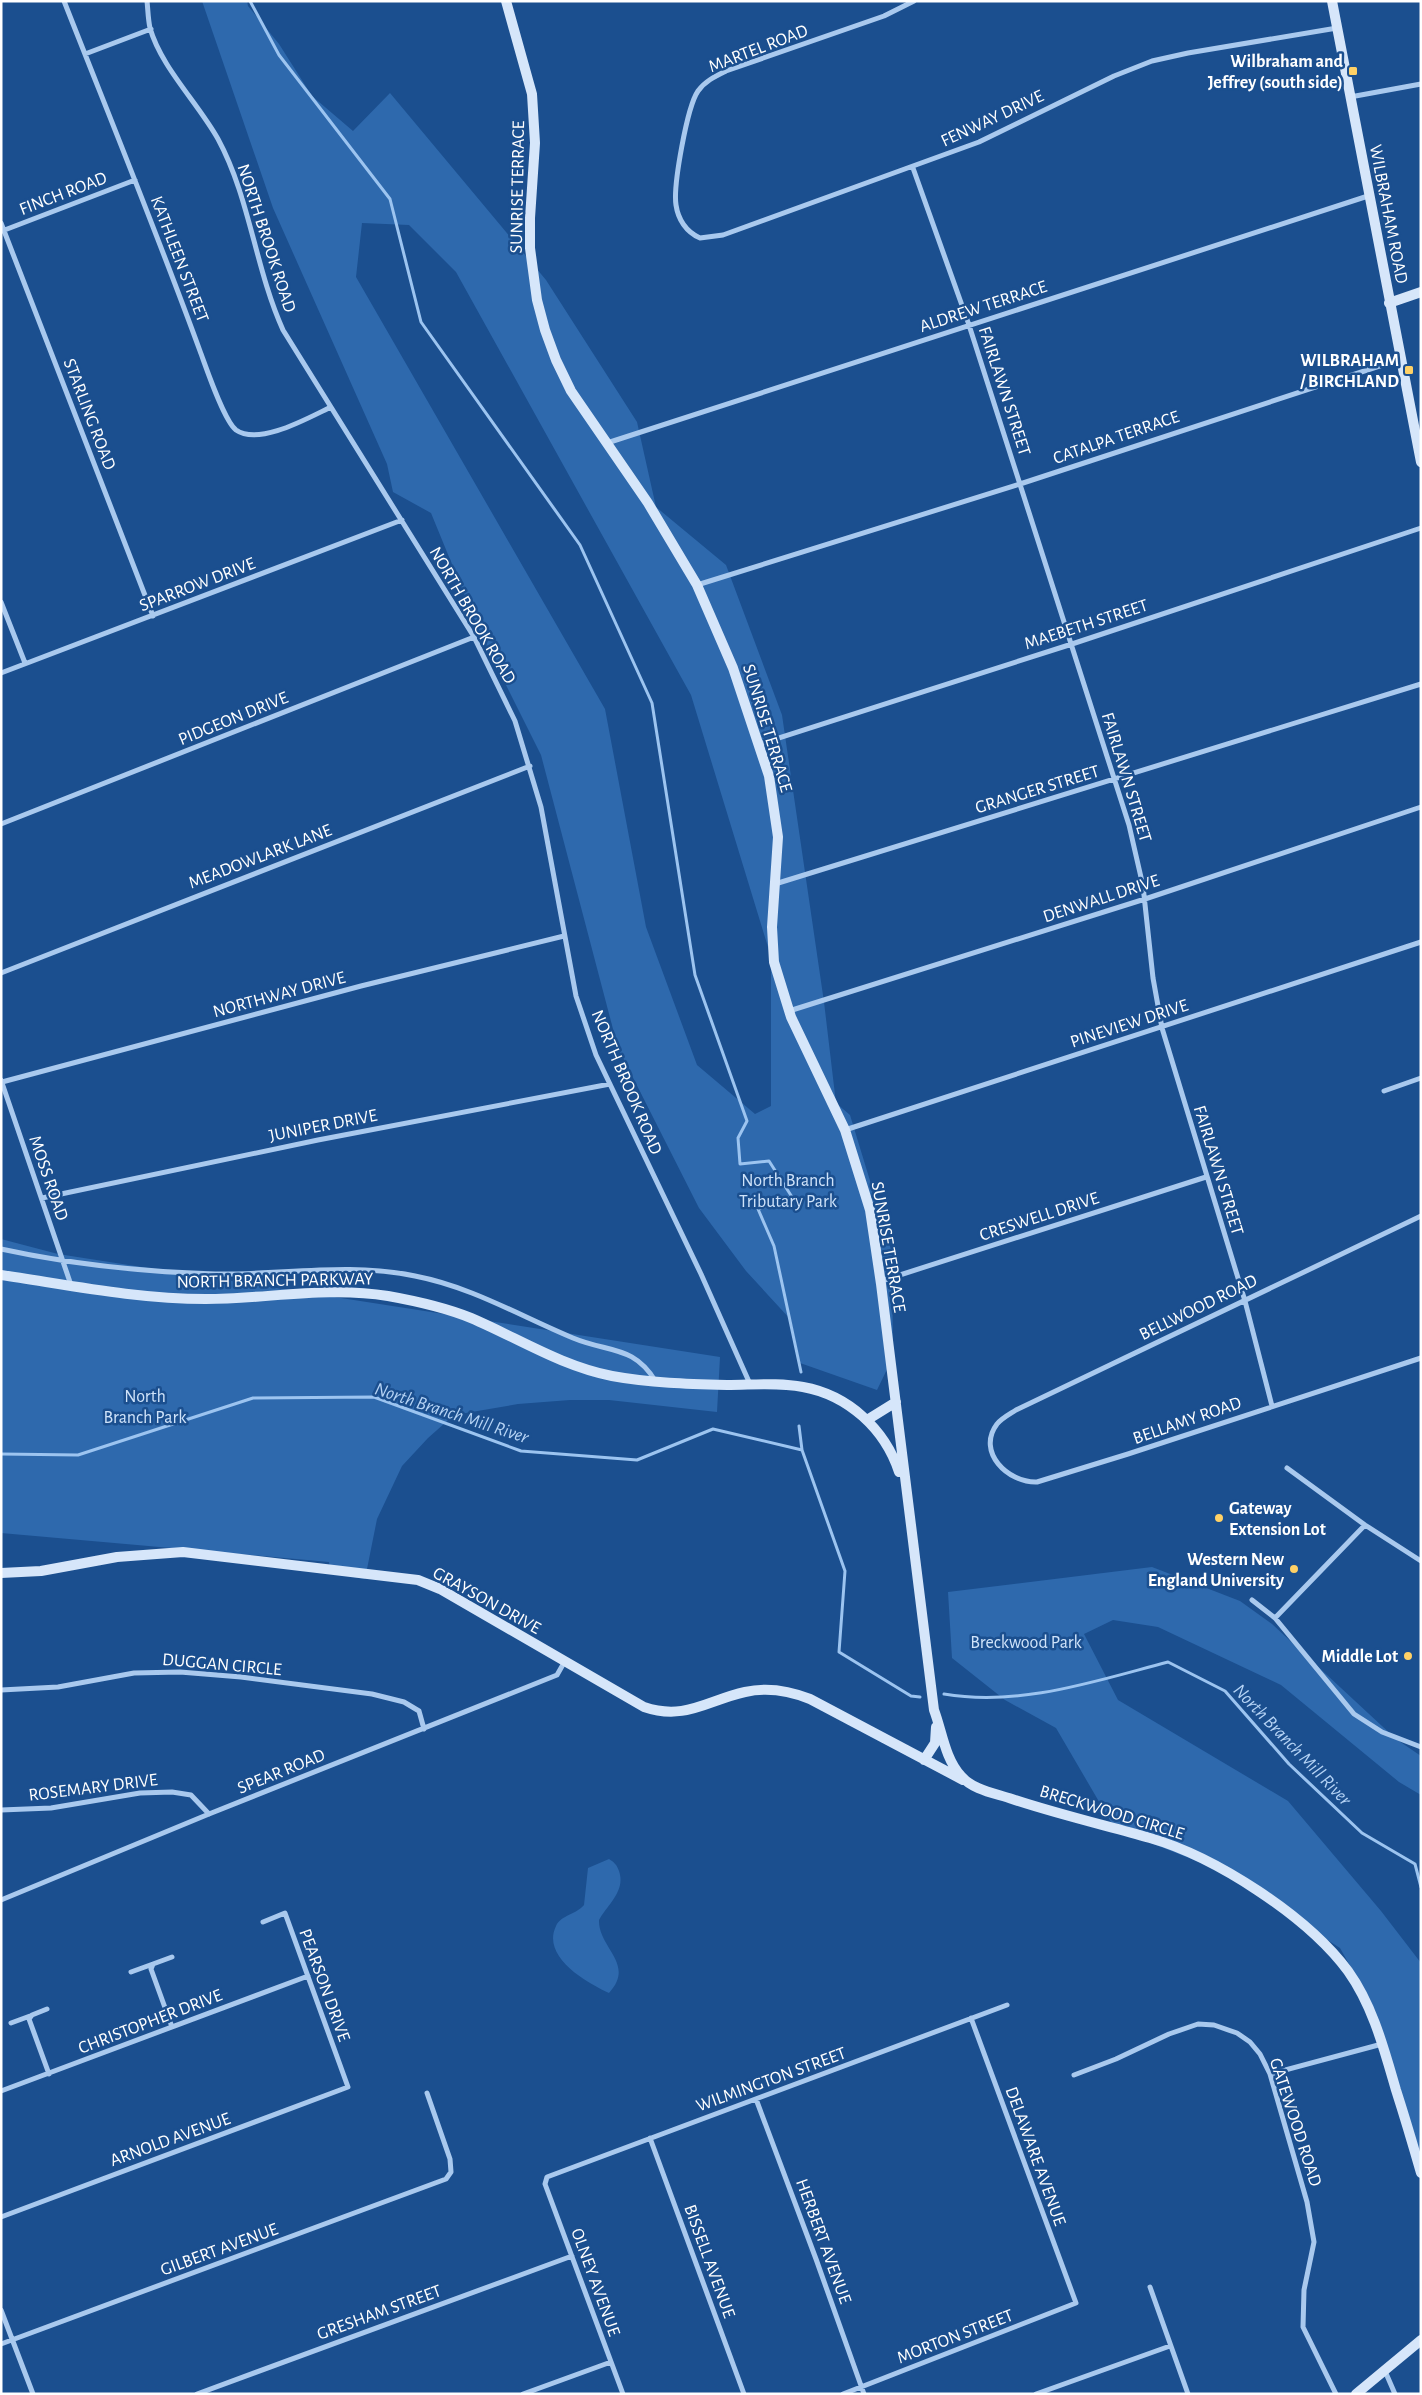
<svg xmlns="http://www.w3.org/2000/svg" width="1422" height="2395" viewBox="0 0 1422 2395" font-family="'Alegreya Sans',sans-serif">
  <rect width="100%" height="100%" fill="#1b4f8f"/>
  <!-- green -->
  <path fill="#2e69ad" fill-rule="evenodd" d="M202,1h45l1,5 31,38 33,52 41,35 37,-38 156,187 91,142 19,85 70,58 56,150 42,287 12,101 14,12 42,138 1,104 -16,33 -77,-27 -9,-43 -45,-49 -47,-63 -81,-160 -77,-293 -60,-120 -50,-122 -38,-21 -6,-28 -114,-256zM362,223l47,2 47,47 235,423 80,262v149l-16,8 -58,-49 -51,-138 -41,-218 -249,-432z
    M1,1239l57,15 662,103 -3,55 -108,-12h-39l-52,4 -64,11 -26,23 -26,28 -25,53 -12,60 -35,-6 -1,-11 -328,-29z
    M1152,1567l88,34 32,23 124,115 25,17v39l-22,-13 -118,-97 -123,-58 -45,-7 -29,14 34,66 170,101 93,110 40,52v209l-46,-162 -35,-62 -123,-79 -102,-40 -59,-101 -51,-28 -53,-42 -4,-66z
    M609,1859c5,3 8,6 10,12 7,20 -12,34 -20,49 -1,28 37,44 10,73 -22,-10 -68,-36 -53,-67 5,-11 21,-12 28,-21l4,-37z"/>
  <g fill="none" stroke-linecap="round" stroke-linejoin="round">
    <!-- stream -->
    <path stroke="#9cc4f0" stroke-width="3" d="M250,1l29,54 111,144 31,123 159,223 72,158 43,272 52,146 -9,17 2,26 29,-3 23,36 -34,12 16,37 27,126
      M799,1426l3,24
      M1,1454l77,1 175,-57 121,-1 147,54 116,9 76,-31 89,21 43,121 -6,81 72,44 9,1
      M944,1694c76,13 151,-13 224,-32l57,29 64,73 73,69 53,31 6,23"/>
    <!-- street -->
    <path stroke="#a9c9ee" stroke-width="5" d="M64,1c46,117 93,232 136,350 6,16 24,70 36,79 23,16 72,-12 95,-23
      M147,1c1,9 1,18 3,27 11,39 48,75 68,111 32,59 37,129 65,191l191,307 41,84 26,86 35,189 20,59 105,219 49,110
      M914,1l-30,15 -158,55c-10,5 -21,10 -28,20 -11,16 -25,95 -22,114 2,14 10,27 24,33l23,-3 256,-93 135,-66 38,-15 36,-8 149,-25
      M85,54l66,-25
      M1350,97l71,-13
      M913,168l56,157 160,500 14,61 10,92 9,50 83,273 27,105
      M1,223l152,393
      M2,231l133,-51
      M607,443l761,-247
      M697,585l323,-101 381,-125
      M1,602l24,61
      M1,673l401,-153
      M760,744l312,-100 349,-116
      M1,824l473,-187
      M775,884l646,-200
      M1,973l529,-207
      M789,1011l356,-112 276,-92
      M1,1080l70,205
      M2,1082l359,-96 203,-50
      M1384,1091l37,-13
      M845,1130l576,-188
      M42,1198l276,-58 292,-56
      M1421,1216l-405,194c-6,4 -14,8 -19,14 -21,28 11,59 40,58l91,-28 293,-96
      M1,1249c69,15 144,23 214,25 67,1 134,-12 200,2 57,11 105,40 158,62 36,15 61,7 83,44
      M881,1281l325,-104
      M1287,1468l78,57 56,36
      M1252,1600l23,18 79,96 28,18 39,15
      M1275,1618l90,-93
      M1,1690l57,-3 76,-14 46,-1 61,5 131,17 32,8 15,9 5,18
      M1,1810l50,-2 89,-15 32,-1 19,3 18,19
      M1,1900l208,-86 348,-139 8,-14
      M172,1957l-19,7 -2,5 21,58
      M131,1972l22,-8
      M47,2009l-15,6 -3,4 20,55
      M11,2023l19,-7
      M1270,2074l112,-30
      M1074,2075l42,-16 53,-25 29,-10 16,1 23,8 13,9 10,12 10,20 37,128 7,40 -10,48 -1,37 33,67
      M1,2091l307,-115
      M756,2099l60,160 48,135
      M650,2138l94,256
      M1,2217l347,-130 -63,-174 -22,9
      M1150,2287l38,107
      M1,2310l32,84
      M1,2344l445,-165 5,-7 -1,-13 -23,-66
      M1385,2371l10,23
      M197,2394l375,-138
      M523,2394l88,-32
      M623,2394l-78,-210 2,-7 460,-172
      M843,2394l233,-91 -105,-285
      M1036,2394l134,-48"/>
    <!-- secondary -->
    <path stroke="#d6e6fa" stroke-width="10" d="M506,1l26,93 3,49 -5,75v30l7,52 8,30 11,30 15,31 77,112 49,82 36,83 36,108 9,61 -6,90 2,35 17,55 54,113 25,80 11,74 53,426c8,21 11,49 27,66 12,14 33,17 51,23 45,15 92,26 138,39 66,19 157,78 198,133 25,35 36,78 48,119 9,28 17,55 25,83
      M1332,1l89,461
      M1389,303l32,-11
      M1,1275c68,10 136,24 205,24 60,0 121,-13 182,-3 28,5 56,11 83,22 47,20 90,48 141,58 38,7 76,8 115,9 25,0 51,-3 76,2 45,8 82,42 96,85
      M867,1420l29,-18
      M1,1573l40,-2 76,-14 66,-5 235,28 22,9 204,118c41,14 64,-7 101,-15 22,-5 45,-1 65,7l153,81
      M924,1760l11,-17 1,-16
      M1356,2394l65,-54"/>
  </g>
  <!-- markers -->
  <g fill="#ffd166" stroke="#1b4f8f" stroke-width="2">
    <rect x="1348" y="66" width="10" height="10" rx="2.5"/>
    <rect x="1404" y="365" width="10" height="10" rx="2.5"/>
    <circle cx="1219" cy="1518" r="5"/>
    <circle cx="1294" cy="1569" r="5"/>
    <circle cx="1408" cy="1656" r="5"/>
  </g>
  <g text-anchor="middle" stroke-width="5" stroke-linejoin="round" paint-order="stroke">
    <!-- street labels -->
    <g font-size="18" fill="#fff" stroke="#1b4f8f">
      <text transform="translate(758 48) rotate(-21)" y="6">MARTEL ROAD</text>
      <text transform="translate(992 118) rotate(-25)" y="6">FENWAY DRIVE</text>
      <text transform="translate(517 187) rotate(-89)" y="6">SUNRISE TERRACE</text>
      <text transform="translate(63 193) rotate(-21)" y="6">FINCH ROAD</text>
      <text transform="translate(1389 214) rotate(79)" y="6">WILBRAHAM ROAD</text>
      <text transform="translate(267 238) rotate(72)" y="6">NORTH BROOK ROAD</text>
      <text transform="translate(180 259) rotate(69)" y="6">KATHLEEN STREET</text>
      <text transform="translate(983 306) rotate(-18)" y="6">ALDREW TERRACE</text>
      <text transform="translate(1005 391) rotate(72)" y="6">FAIRLAWN STREET</text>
      <text transform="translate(90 414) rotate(69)" y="6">STARLING ROAD</text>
      <text transform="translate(1116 437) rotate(-19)" y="6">CATALPA TERRACE</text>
      <text transform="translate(197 584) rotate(-21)" y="6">SPARROW DRIVE</text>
      <text transform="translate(473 615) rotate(60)" y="6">NORTH BROOK ROAD</text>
      <text transform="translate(1086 624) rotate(-18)" y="6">MAEBETH STREET</text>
      <text transform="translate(233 718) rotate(-22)" y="6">PIDGEON DRIVE</text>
      <text transform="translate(768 728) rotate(73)" y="6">SUNRISE TERRACE</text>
      <text transform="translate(1127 777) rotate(73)" y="6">FAIRLAWN STREET</text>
      <text transform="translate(1037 789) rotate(-17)" y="6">GRANGER STREET</text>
      <text transform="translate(260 856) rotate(-21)" y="6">MEADOWLARK LANE</text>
      <text transform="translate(1101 898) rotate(-18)" y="6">DENWALL DRIVE</text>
      <text transform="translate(279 994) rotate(-15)" y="6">NORTHWAY DRIVE</text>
      <text transform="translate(1129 1023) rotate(-18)" y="6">PINEVIEW DRIVE</text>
      <text transform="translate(627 1082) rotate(67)" y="6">NORTH BROOK ROAD</text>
      <text transform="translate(323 1125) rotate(-11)" y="6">JUNIPER DRIVE</text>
      <text transform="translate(1219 1170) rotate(73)" y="6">FAIRLAWN STREET</text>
      <text transform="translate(49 1178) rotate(71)" y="6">MOSS ROAD</text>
      <text transform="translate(1039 1216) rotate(-18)" y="6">CRESWELL DRIVE</text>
      <text transform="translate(889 1247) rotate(80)" y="6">SUNRISE TERRACE</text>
      <text transform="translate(275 1280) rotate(-1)" y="6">NORTH BRANCH PARKWAY</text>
      <text transform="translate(1198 1307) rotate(-26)" y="6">BELLWOOD ROAD</text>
      <text transform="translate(1187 1420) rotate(-19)" y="6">BELLAMY ROAD</text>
      <text transform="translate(487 1600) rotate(29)" y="6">GRAYSON DRIVE</text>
      <text transform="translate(222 1664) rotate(5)" y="6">DUGGAN CIRCLE</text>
      <text transform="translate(281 1771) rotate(-22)" y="6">SPEAR ROAD</text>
      <text transform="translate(93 1787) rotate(-7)" y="6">ROSEMARY DRIVE</text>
      <text transform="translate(1112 1812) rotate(17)" y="6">BRECKWOOD CIRCLE</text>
      <text transform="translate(325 1985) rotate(70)" y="6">PEARSON DRIVE</text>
      <text transform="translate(150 2021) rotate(-21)" y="6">CHRISTOPHER DRIVE</text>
      <text transform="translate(771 2079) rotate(-20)" y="6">WILMINGTON STREET</text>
      <text transform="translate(1296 2122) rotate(72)" y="6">GATEWOOD ROAD</text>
      <text transform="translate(170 2139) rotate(-20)" y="6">ARNOLD AVENUE</text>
      <text transform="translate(1036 2156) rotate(70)" y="6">DELAWARE AVENUE</text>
      <text transform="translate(824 2241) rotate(70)" y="6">HERBERT AVENUE</text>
      <text transform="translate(219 2249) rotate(-20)" y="6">GILBERT AVENUE</text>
      <text transform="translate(710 2261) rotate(70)" y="6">BISSELL AVENUE</text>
      <text transform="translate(596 2282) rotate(70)" y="6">OLNEY AVENUE</text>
      <text transform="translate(379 2312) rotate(-20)" y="6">GRESHAM STREET</text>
      <text transform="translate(955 2336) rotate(-21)" y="6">MORTON STREET</text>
    </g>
    <!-- poi labels -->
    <g font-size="18" font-weight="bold" fill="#fff" stroke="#1b4f8f" text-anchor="end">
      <text x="1343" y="67">Wilbraham and<tspan x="1343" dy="21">Jeffrey (south side)</tspan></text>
      <text x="1399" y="366">WILBRAHAM<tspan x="1399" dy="21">/ BIRCHLAND</tspan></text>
      <text x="1229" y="1514" text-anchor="start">Gateway<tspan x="1229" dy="21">Extension Lot</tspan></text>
      <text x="1284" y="1565">Western New<tspan x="1284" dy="21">England University</tspan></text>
      <text x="1398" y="1662">Middle Lot</text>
    </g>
    <!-- park labels -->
    <g font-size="18" fill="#cfe3fa" stroke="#1b4f8f">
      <text x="788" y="1186">North Branch<tspan x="788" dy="21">Tributary Park</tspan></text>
      <text x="145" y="1402">North<tspan x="145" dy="21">Branch Park</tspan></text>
      <text x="1026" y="1648">Breckwood Park</text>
    </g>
    <!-- water labels -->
    <g font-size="19" font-style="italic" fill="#b5d3f5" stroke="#1b4f8f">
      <text transform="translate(452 1412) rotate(18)" y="7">North Branch Mill River</text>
      <text transform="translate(1293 1744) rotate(46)" y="7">North Branch Mill River</text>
    </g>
  </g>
  <!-- border -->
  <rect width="1422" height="2395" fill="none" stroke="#ffffff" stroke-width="5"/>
</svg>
